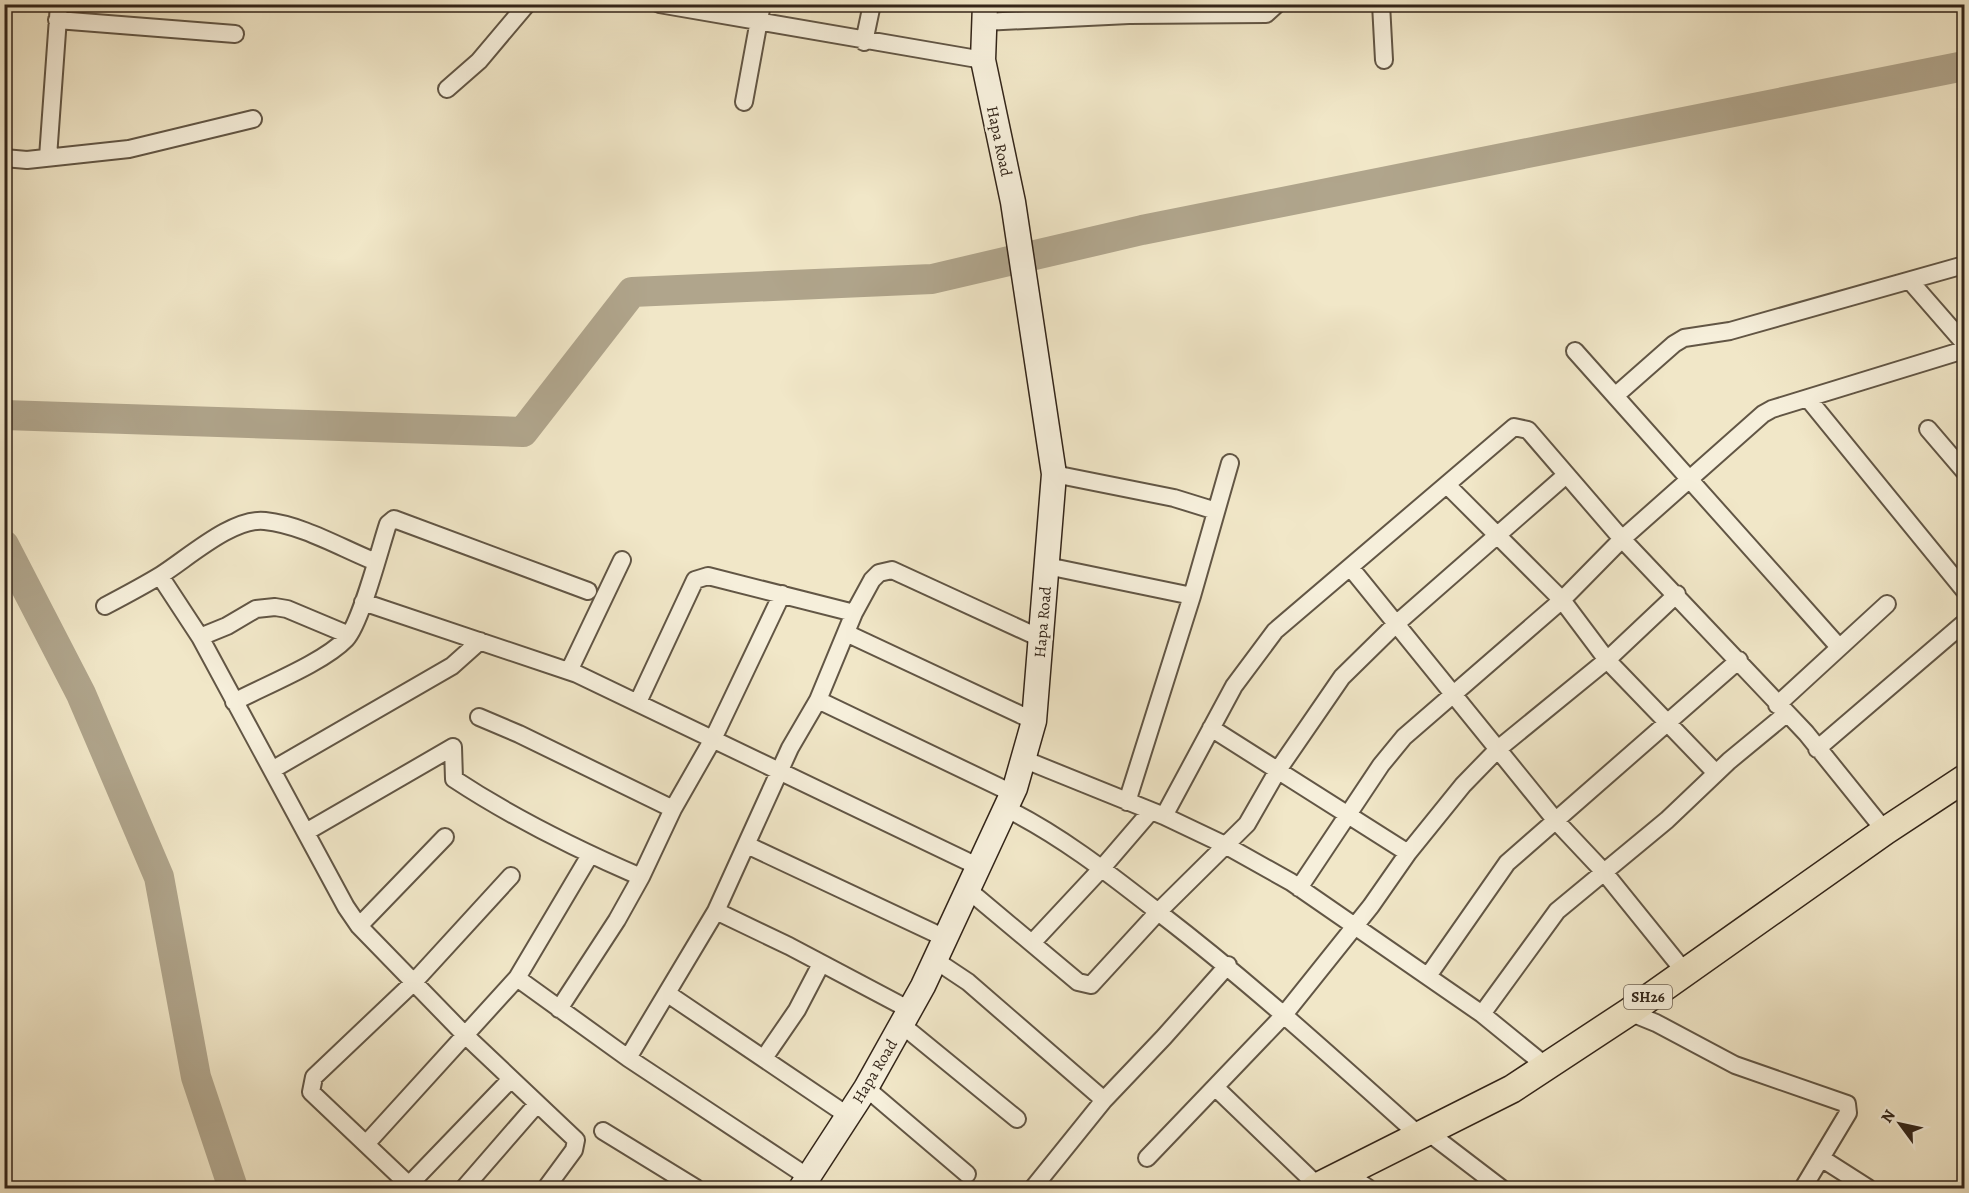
<svg xmlns="http://www.w3.org/2000/svg" width="1969" height="1193" viewBox="0 0 1969 1193" font-family="Alegreya,serif">
  <rect width="100%" height="100%" fill="#f1e7c8"/>
  <filter id="stains"><feTurbulence type="fractalNoise" baseFrequency=".00333" numOctaves="4"/><feColorMatrix values="0 0 0 0 .2 0 0 0 0 .09 0 0 0 0 .02 0 0 0 .5 -.17"/></filter>
  <radialGradient id="worn" r=".72"><stop offset=".6" stop-color="#630" stop-opacity="0"/><stop offset="1" stop-color="#630" stop-opacity=".3"/></radialGradient>
  <g fill="none" stroke-linecap="round" stroke-linejoin="round">
    <!-- river -->
    <path stroke="#b0a58c" stroke-width="30" d="M4,415l519,17 109,-140 300,-13 210,-49 822,-164
      M4,545l77,149 78,183 37,200 37,111"/>
    <defs>
      <path id="street" d="M659,4l324,56
        M1381,4l3,56
        M57,20l178,14
        M983,22l146,-7 137,-1 11,-10
        M864,42l8,-38
        M447,89l32,-28 48,-57
        M744,102l18,-98
        M48,157l11,-153
        M4,158l23,2 102,-11 124,-30
        M1910,281l54,62
        M1575,351l264,296
        M1615,396l59,-52 10,-6 46,-7 234,-66
        M1809,400l155,190
        M1928,429l36,42
        M1054,474l120,24 42,13
        M1448,486l114,114 45,60 109,113
        M1047,566l145,30
        M1350,567l206,254 48,51 80,99
        M160,576l40,61 146,270 13,19 106,109 111,105 -2,10 -28,38
        M363,602l214,72 400,192
        M105,606c19,-10 38,-20 56,-31 27,-17 72,-58 104,-54 38,4 76,27 111,41
        M846,633l188,88
        M200,637l27,-11 29,-17 19,-2 12,2 62,26
        M569,671l53,-111
        M818,700l194,93
        M234,702c30,-16 89,-39 112,-63 15,-16 34,-91 42,-115l6,-5 194,72
        M638,702l57,-122 13,-4 146,37
        M1777,705l110,-101
        M479,717l40,17 154,75
        M1211,728l197,125
        M1817,749l147,-126
        M1023,759l141,57 61,29 66,37 191,132 65,53
        M272,770l180,-104 28,-25
        M1127,802l65,-206 38,-133
        M1005,808c57,28 107,68 157,107 91,70 174,146 259,222
        M1164,816l70,-130 41,-55 239,-204 14,3 94,109 184,194 79,98
        M306,832l147,-85 1,32c59,39 122,70 187,98
        M747,845l198,93
        M1299,888l82,-123 23,-28 158,-137 60,-61 141,-125 9,-5 192,-59
        M967,889l111,93 13,3 67,-73 89,-88 31,-54 64,-93 54,-53 170,-149
        M716,911l73,35 121,64
        M359,926l86,-89
        M1032,943l70,-75 49,-57
        M935,960l33,22 136,118
        M1428,976l79,-113 232,-203
        M517,978l111,80 180,119
        M668,994l179,121
        M559,1009l58,-89 24,-43 32,-68 40,-70 69,-145
        M1629,1012l27,11 79,42 112,39 1,9 -45,75
        M1482,1014l75,-103 110,-91 62,-59 57,-47
        M902,1025l115,94
        M628,1058l88,-147 74,-163 28,-48 36,-87 18,-33 7,-7 13,-3 148,68
        M764,1058l33,-48 24,-46
        M866,1088l101,86
        M1216,1088l103,99
        M603,1131l93,57
        M1429,1133l72,55
        M366,1144l151,-166 73,-123
        M1147,1158l136,-142 88,-110 37,-53 55,-68 35,-36 109,-89 70,-66
        M1821,1158l47,30
        M1347,1174l21,14
        M409,1185l-98,-93 3,-15 99,-94 98,-107
        M406,1188l105,-109
        M464,1188l73,-84
        M1033,1188l71,-88 60,-63 64,-72"/>
      <path id="secondary" d="M801,1188l65,-100 57,-102 92,-198 19,-67 20,-247 -41,-272 -30,-142 2,-56"/>
      <path id="primary" d="M1315,1188l197,-99 117,-77 256,-181 79,-52"/>
    </defs>
    <!-- street casing -->
    <use href="#street" stroke="#625645" stroke-width="20"/>
    <!-- secondary casing -->
    <use href="#secondary" stroke="#332519" stroke-width="27"/>
    <!-- primary casing -->
    <use href="#primary" stroke="#332519" stroke-width="30"/>
    <!-- street -->
    <use href="#street" stroke="#f6efdb" stroke-width="16"/>
    <!-- secondary -->
    <use href="#secondary" stroke="#f6efdb" stroke-width="24"/>
    <!-- primary -->
    <use href="#primary" stroke="#f1e7c8" stroke-width="27"/>
  </g>
  <g text-anchor="middle" stroke-width="5" stroke-linejoin="round" paint-order="stroke">
    <!-- shield labels -->
    <rect fill="#f6efdb" stroke="#6e6253" stroke-width="1.5" x="1624" y="985" width="48" height="24" rx="4.5"/>
    <g font-size="15" font-weight="bold" fill="#332519">
      <text x="1648" y="1002">SH26</text>
    </g>
    <!-- street labels -->
    <g font-size="16" fill="#332519" stroke="#f6efdb">
      <text transform="translate(1000 141) rotate(78)" y="6">Hapa Road</text>
      <text transform="translate(1042 622) rotate(-85)" y="6">Hapa Road</text>
      <text transform="translate(874 1071) rotate(-59)" y="6">Hapa Road</text>
    </g>
  </g>
  <!-- margin -->
  <rect width="1969" height="1193" fill="none" stroke="#f1e7c8" stroke-width="24"/>
  <rect x="6" y="6" width="1957" height="1181" fill="none" stroke="#332519" stroke-width="3"/>
  <rect x="12" y="12" width="1945" height="1169" fill="none" stroke="#332519" stroke-width="1.5"/>
  <!-- north arrow -->
  <g transform="translate(1900 1124) rotate(303)" stroke="#f6efdb" stroke-width="4.5" paint-order="stroke">
  <path d="M0-4.5L10 22L0 15L-10 22Z" fill="#332519"/>
  <text y="-9" font-size="16" font-weight="bold" text-anchor="middle" fill="#332519">N</text>
  </g>
  <rect width="100%" height="100%" filter="url(#stains)"/>
  <rect width="100%" height="100%" fill="url(#worn)"/>
</svg>
